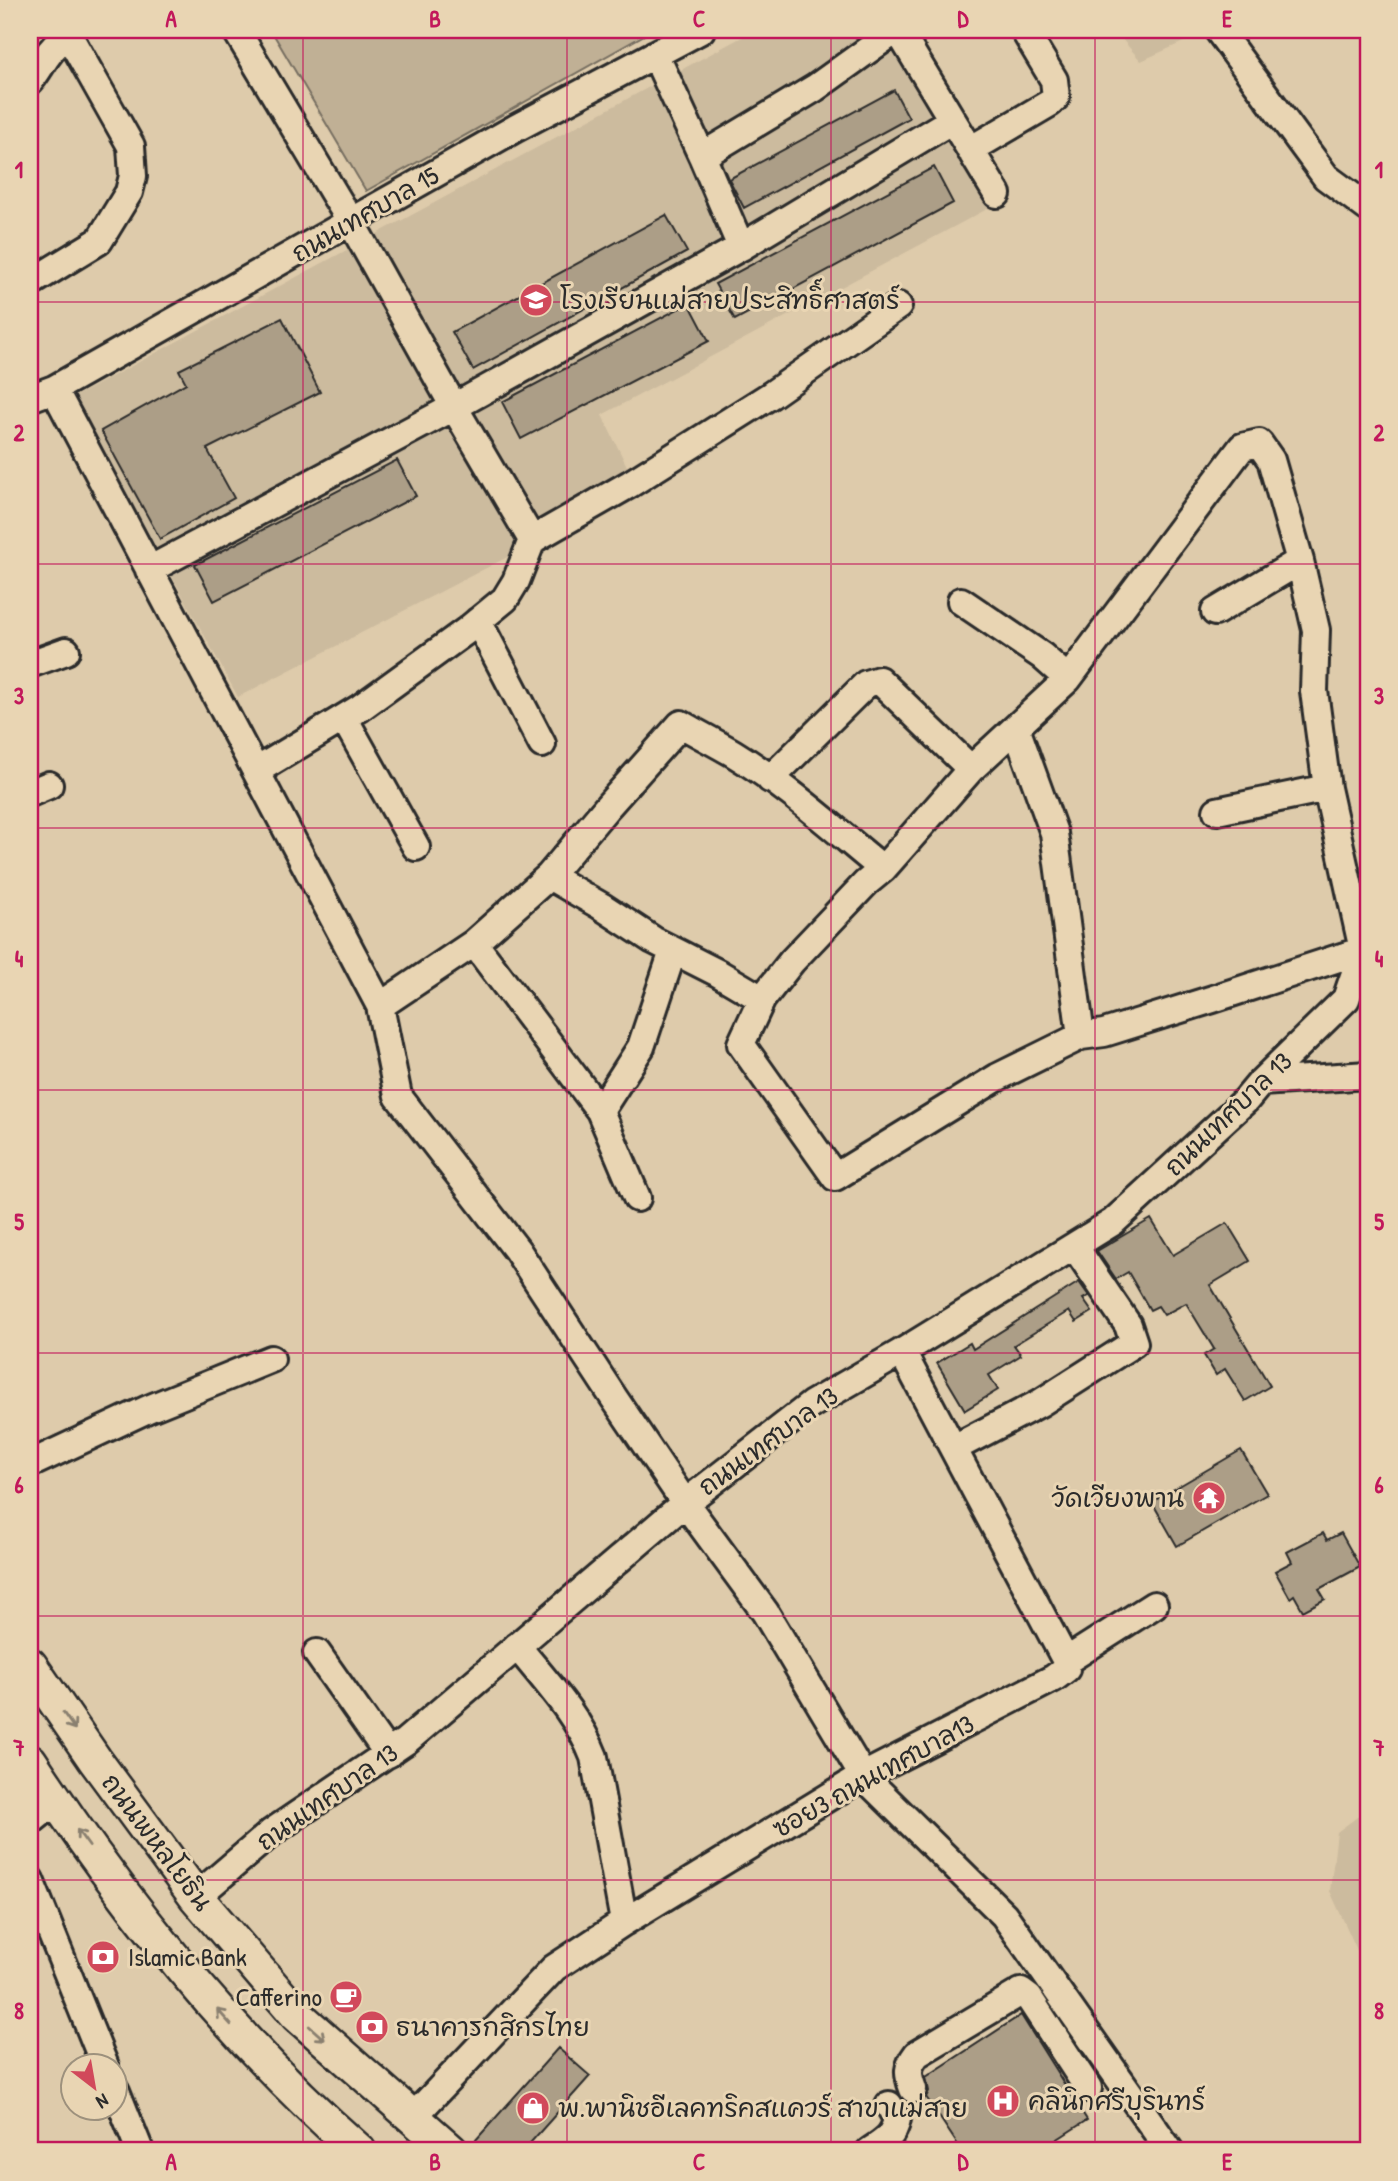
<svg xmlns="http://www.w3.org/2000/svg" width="1398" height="2181" viewBox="0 0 1398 2181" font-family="'Patrick Hand','Playpen Sans Thai',sans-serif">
  <rect width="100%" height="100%" fill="#decbab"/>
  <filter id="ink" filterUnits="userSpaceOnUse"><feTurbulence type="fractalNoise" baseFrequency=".0143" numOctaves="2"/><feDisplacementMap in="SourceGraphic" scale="14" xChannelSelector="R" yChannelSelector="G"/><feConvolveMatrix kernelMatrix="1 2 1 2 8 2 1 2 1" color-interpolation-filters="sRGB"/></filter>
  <g filter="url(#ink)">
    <!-- built -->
    <path fill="#ccbb9e" d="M755,30h142l92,178 -387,207 36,74 -400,208 -164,-300z
      M1114,30h96l-69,31z
      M1368,1809v165l-38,-83 7,-59z"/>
    <!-- green -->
    <path fill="#c0b095" stroke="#766e60" stroke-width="2" d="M271,30h382l-287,161z"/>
    <!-- building -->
    <path fill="#ac9e87" stroke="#2b2b2b" stroke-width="2" d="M894,90l15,28 -165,90 -15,-29z
      M934,167l19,36 -218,117 -20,-36z
      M666,215l21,37 -214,118 -21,-38z
      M689,303l20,38 -188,98 -19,-37z
      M282,318l38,74 -113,57 27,49 -74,41 -59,-108 85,-48 -7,-13z
      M397,460l19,36 -202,105 -19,-36z
      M1151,1219l22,36 54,-32 23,38 -40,24 60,101 -25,15 -20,-32 -9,6 -12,-20 10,-6 -28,-46 -22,12 -6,-9 -8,4 -22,-38 -12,7 -19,-28z
      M1079,1282l10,14 -6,3 9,13 -16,10 -7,-11 -55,34 7,10 -32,20 9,15 -33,20 -28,-47 33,-20 3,6z
      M1241,1450l26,44 -90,52 -25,-44z
      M1323,1533l4,7 14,-7 19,34 -41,22 6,10 -22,12 -9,-16 -4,3 -15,-27 17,-9 -5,-10z
      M1021,2015l66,105 -48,31h-77l-36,-54 3,-6 -3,-14z
      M558,2048l32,28 -67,75h-36l-12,-10z"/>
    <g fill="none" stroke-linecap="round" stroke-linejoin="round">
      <defs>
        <path id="minor" d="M236,30l115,192 103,185 78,133
          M898,30l99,164
          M1218,30l108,147 42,31
          M655,54l47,102 39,91
          M30,81c11,-13 17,-30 31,-40l12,2 58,103 2,30 -4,16 -30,49 -69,42
          M970,150l80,-47 6,-6 -2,-17 -30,-50
          M702,156l113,-68 81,-58
          M54,389l326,617 18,90 119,154 97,148 71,105 80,109 98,164 141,139 166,236
          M30,398l24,-9 462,-261 185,-98
          M1259,443l12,17 29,101 16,69 -2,61 13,97 36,162 -150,49 -109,34 -23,3 -83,41 -163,100 -94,-133 21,-45 30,-38 74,-78 17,-14 88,-100 97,-90 174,-232z
          M149,570l305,-163 287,-160 211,-127
          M961,601l81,55 26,23
          M1215,612l85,-51
          M478,621l64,123
          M30,664l36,-13
          M344,718l72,129
          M1016,728l38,105 27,203
          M256,771l104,-63 106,-77 39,-32 11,-18 16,-41 98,-56 141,-89 127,-89
          M770,779l96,-95 13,-4 92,89
          M30,793l19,-8
          M1217,811l110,-23
          M549,876l52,30 52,34 65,33 44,26
          M474,943l126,168 37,87
          M380,1006l94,-63 75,-67 59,-70 73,-82c17,10 35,19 52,29 54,33 101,76 150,116
          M1261,1082l107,-7
          M600,1111l41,-64 32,-96
          M954,1448l86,-45 94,-60 -6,-18 -53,-78
          M30,1464l118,-55 123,-50
          M517,1646c28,35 61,69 77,111l30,165
          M317,1653l71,101
          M1066,1661l88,-56
          M30,1822l26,-21
          M30,1880l75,186
          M196,1897l76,-65 134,-91 279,-238 127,-99 90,-52 211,-130 133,-122 15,-18 85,-83 17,-49 5,-6
          M913,2089c-6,-16 -6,-22 4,-35l104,-62 8,6 59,90
          M116,2091l24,60
          M412,2118l142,-150 70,-46 239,-146 191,-98 12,-9v-8l-164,-309
          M870,2151c14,-9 24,-15 27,-32l-8,-14"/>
        <path id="major" d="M30,1665l65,95 101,137 101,118 154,136
          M30,1761c93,142 201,278 329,390"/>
      </defs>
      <!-- minor casing -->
      <use href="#minor" stroke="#2b2b2b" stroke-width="32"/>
      <!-- major casing -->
      <use href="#major" stroke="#2b2b2b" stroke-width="38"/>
      <!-- minor -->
      <use href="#minor" stroke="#e9d5b3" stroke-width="26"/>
      <!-- major -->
      <use href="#major" stroke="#e9d5b3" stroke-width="33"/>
    </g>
    <!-- one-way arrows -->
    <defs><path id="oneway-shaft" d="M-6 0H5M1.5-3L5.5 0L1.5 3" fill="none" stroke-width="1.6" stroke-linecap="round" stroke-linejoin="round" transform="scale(1.75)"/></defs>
    <g stroke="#8a806f">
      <use href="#oneway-shaft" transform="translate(69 1721) rotate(55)"/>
      <use href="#oneway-shaft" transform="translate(83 1838) rotate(-126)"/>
      <use href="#oneway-shaft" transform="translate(224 2017) rotate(-132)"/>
      <use href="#oneway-shaft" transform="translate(317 2033) rotate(42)"/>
    </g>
  </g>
  <!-- grid -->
  <path fill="none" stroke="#c2185b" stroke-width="2" stroke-opacity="0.55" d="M303,30v2121M567,30v2121M831,30v2121M1095,30v2121M30,302h1338M30,564h1338M30,828h1338M30,1090h1338M30,1353h1338M30,1616h1338M30,1880h1338"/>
  <!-- icons -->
  <defs>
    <symbol id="school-disc" viewBox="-11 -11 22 22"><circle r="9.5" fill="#d1495b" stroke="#e9d5b3"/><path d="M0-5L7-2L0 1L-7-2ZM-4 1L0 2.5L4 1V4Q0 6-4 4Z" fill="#fff"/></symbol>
    <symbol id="temple-disc" viewBox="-11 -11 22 22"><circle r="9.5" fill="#d1495b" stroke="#e9d5b3"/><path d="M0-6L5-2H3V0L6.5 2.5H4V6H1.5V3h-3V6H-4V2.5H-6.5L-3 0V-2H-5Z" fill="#fff"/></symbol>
    <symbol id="bank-disc" viewBox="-11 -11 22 22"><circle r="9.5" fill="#d1495b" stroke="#e9d5b3"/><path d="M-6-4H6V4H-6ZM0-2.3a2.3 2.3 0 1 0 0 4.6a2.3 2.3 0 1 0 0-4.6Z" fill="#fff"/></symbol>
    <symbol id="cafe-disc" viewBox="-11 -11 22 22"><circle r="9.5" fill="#d1495b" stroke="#e9d5b3"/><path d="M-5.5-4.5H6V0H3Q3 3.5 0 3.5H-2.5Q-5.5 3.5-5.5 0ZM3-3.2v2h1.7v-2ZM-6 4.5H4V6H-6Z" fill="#fff"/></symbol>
    <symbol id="hospital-disc" viewBox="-11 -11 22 22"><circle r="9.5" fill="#d1495b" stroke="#e9d5b3"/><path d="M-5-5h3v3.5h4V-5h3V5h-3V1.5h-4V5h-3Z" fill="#fff"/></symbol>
    <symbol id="shop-disc" viewBox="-11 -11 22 22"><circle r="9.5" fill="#d1495b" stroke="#e9d5b3"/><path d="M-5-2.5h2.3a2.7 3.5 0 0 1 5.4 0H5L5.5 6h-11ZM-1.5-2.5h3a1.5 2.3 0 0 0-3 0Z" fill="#fff"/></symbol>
  </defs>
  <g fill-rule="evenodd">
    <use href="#school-disc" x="517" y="281" width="38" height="38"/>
    <use href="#temple-disc" x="1190" y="1479" width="38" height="38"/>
    <use href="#bank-disc" x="84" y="1938" width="38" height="38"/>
    <use href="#cafe-disc" x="327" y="1978" width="38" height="38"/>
    <use href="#bank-disc" x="353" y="2008" width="38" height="38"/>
    <use href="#hospital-disc" x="984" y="2082" width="38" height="38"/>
    <use href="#shop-disc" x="514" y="2089" width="38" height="38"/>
  </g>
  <g text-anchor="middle" stroke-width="6" stroke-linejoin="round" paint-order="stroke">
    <!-- street labels -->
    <g font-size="26" fill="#2b2b2b" stroke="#e9d5b3">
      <text transform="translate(365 214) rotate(-30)" y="9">ถนนเทศบาล 15</text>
      <text transform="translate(1228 1114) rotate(-44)" y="9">ถนนเทศบาล 13</text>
      <text transform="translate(768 1441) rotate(-36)" y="9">ถนนเทศบาล 13</text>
      <text transform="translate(873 1776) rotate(-29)" y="9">ซอย3 ถนนเทศบาล13</text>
      <text transform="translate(327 1797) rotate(-35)" y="9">ถนนเทศบาล 13</text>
      <text transform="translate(157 1842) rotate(53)" y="9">ถนนพหลโยธิน</text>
    </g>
    <!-- poi labels -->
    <g font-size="26" fill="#2b2b2b" stroke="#e9d5b3" text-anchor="start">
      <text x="560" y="309">โรงเรียนแม่สายประสิทธิ์ศาสตร์</text>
      <text x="1184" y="1507" text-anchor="end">วัดเวียงพาน</text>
      <text x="128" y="1966">Islamic Bank</text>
      <text x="322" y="2006" text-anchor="end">Cafferino</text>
      <text x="396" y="2036">ธนาคารกสิกรไทย</text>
      <text x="1028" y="2110">คลินิกศรีบุรินทร์</text>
      <text x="558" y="2117">พ.พานิชอีเลคทริคสแควร์ สาขาแม่สาย</text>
    </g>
  </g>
  <!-- margin -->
  <rect width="1398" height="2181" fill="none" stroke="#e9d5b3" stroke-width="77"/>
  <!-- north arrow -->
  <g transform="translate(94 2087) rotate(149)"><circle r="33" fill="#e9d5b3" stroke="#9d917d" stroke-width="2"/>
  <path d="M0-5L12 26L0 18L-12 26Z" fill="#d1495b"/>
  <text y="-10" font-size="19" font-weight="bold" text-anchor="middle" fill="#2b2b2b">N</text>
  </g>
  <rect x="38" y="38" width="1322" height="2104" fill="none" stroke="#c2185b" stroke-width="2.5"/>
  <g font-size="23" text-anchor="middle" font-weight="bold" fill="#c2185b">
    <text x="171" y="27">A</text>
    <text x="435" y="27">B</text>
    <text x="699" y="27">C</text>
    <text x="963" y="27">D</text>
    <text x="1227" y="27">E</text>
    <text x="19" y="178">1</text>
    <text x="1379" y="178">1</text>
    <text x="19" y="441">2</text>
    <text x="1379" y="441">2</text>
    <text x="19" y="704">3</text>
    <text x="1379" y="704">3</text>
    <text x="19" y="967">4</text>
    <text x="1379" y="967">4</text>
    <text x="19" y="1230">5</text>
    <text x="1379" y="1230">5</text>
    <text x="19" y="1493">6</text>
    <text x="1379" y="1493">6</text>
    <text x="19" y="1756">7</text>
    <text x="1379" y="1756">7</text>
    <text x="19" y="2019">8</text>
    <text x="1379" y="2019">8</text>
    <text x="171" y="2170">A</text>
    <text x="435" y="2170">B</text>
    <text x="699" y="2170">C</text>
    <text x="963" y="2170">D</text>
    <text x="1227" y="2170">E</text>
  </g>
</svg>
